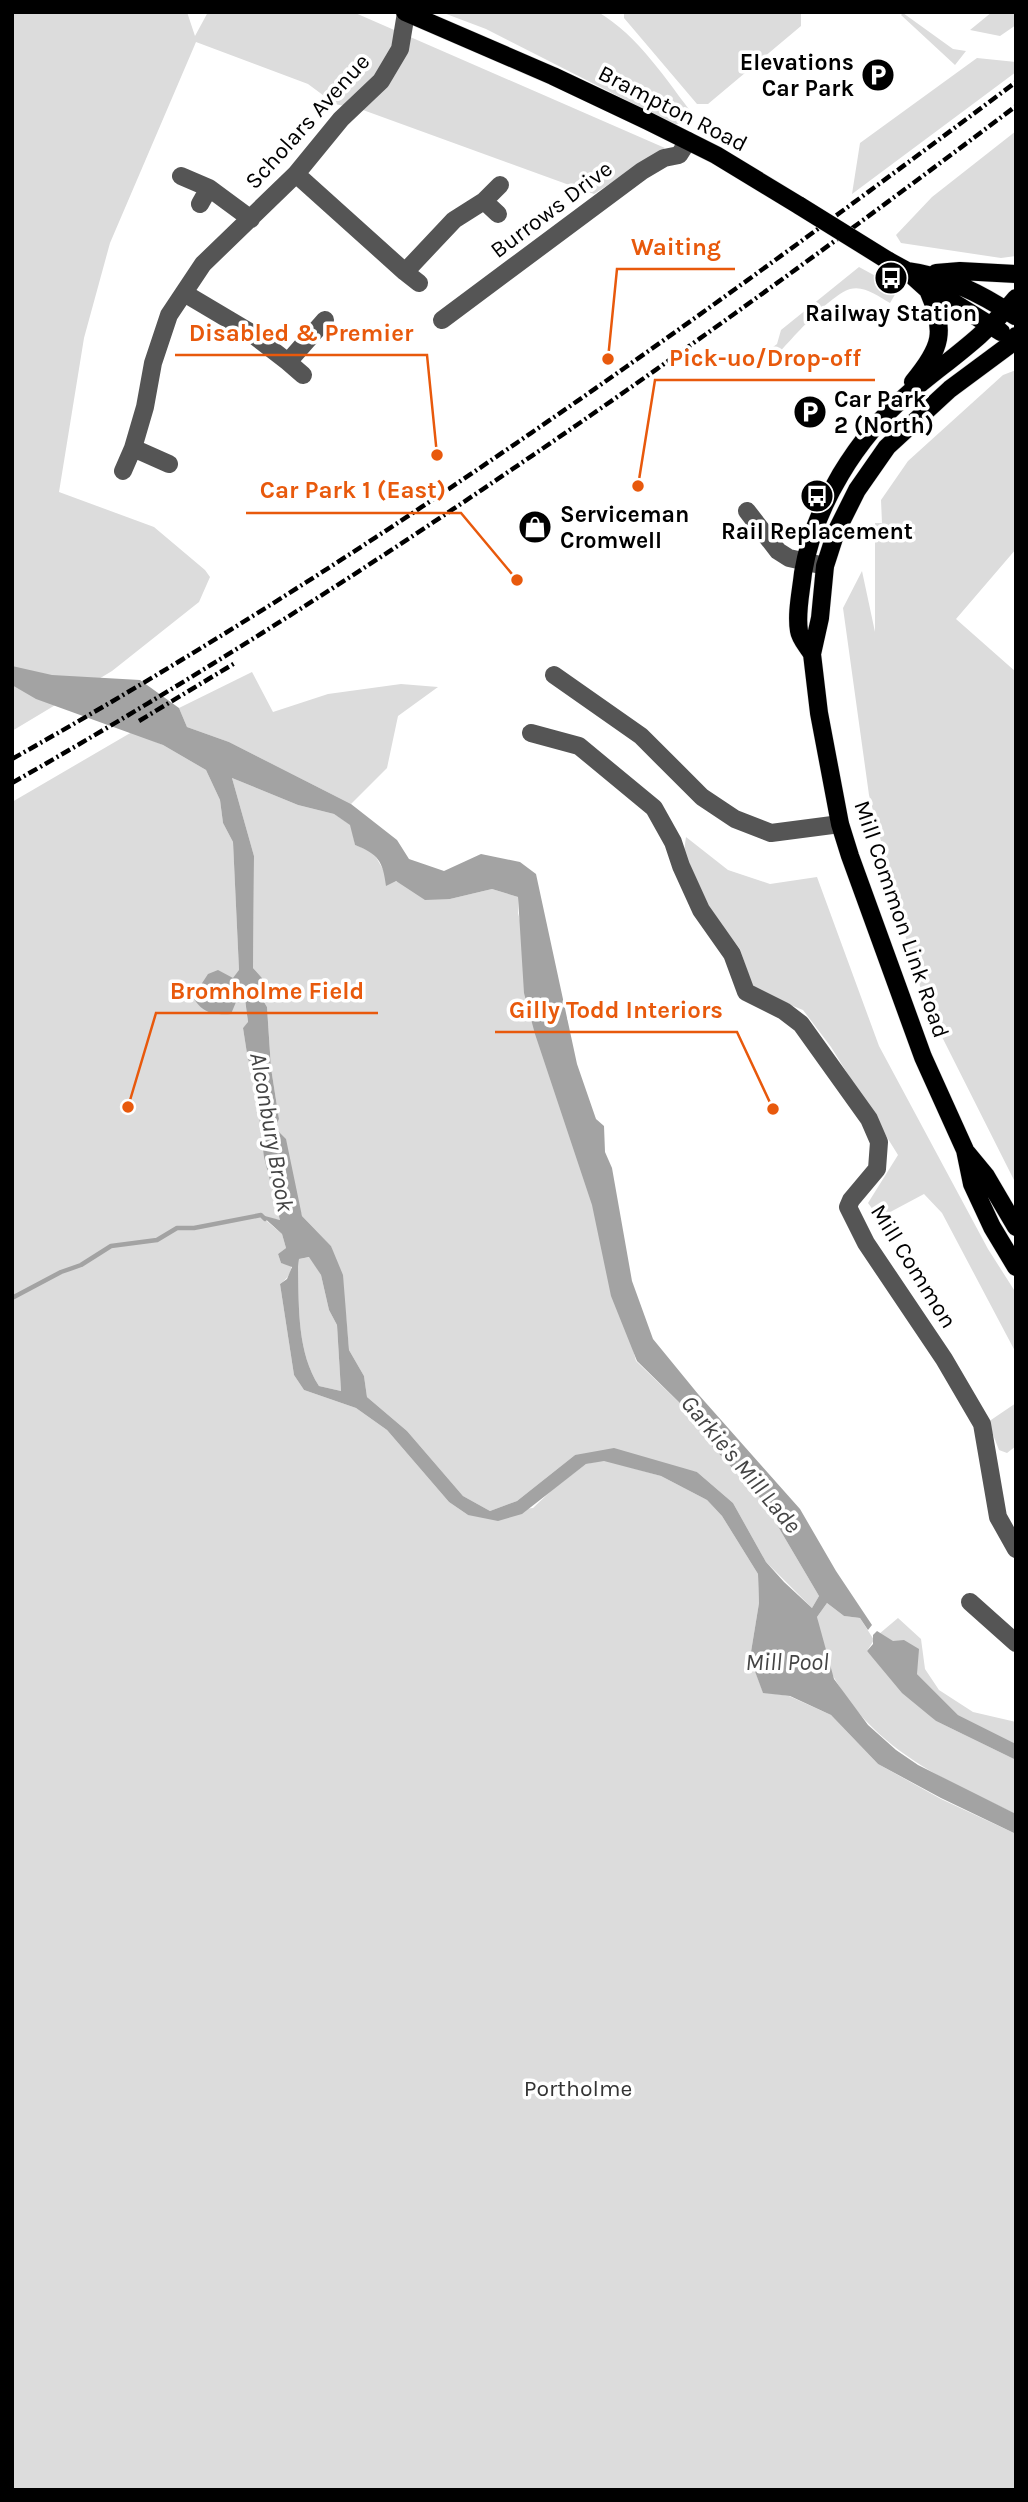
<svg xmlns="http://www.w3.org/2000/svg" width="1028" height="2502" viewBox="0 0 1028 2502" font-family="Karla,sans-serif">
  <rect width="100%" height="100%" fill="#fff"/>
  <!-- green -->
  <path fill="#dcdcdc" d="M12,12h175l8,24 13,-24h145l312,136 -71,46 -231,-84 -28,-6 -27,-20 -112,-42 -86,201 -26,95 -25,154 95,35 51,43 5,7 -11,25 -87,69 -100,60z
    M441,12h157c41,24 68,68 97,105l-20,8 -189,-96z
    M624,12h177v14l-93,78h-11l-73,-86z
    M992,12h24v13l-16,11 -30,-6z
    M903,13l50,36 13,2 -11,14 -54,-50z
    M977,58l39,4v10l-164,122 8,-51z
    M1016,131v125l-15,2 -100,-15 -5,-8 36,-38z
    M859,267l35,19 3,5 -7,12c-12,-7 -26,-18 -40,-14 -22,7 -67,59 -83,78l-2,-14 12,-9 4,-14z
    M1016,370v179l-60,70 60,53v512l-85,-169 -16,-42 -46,-178 -26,-187 19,-37 13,61v-109h7l-1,-23 27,-39 95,-86z
    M252,672l21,40 55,-18 73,-10 37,3 -40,29 -11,52 -36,36 -122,-62 -42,-15 -8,-19z
    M132,732l31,13 43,25 14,30 3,23 10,19 6,128 -3,32 4,-3h5l3,24 -5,5 5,32 5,5 28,155 -19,-3 20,17 4,14 -8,6 3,9 10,2c1,8 -4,14 -11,19l14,91 10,15 52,18 31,22 62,72 19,13 65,-7 20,-19 33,-25 18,-4 57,16 46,24 15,16 36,58 1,29 -9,55 13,34 26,4 42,19 47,49 63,35 75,35v656h-1004v-1688z
    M232,778l66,27 36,9 17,11 4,20 18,7 11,19 11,10 55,18 42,-10 26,8v16l118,448 51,49 22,33 54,58 56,95 -7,12 -46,-46 -33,-59 -36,-31 -122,-17 -58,46 -27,10 -27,-15 -56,-65 -40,-34 -3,-21 -15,-26 -3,-34 -15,-70 -29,-30 -28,-88 5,-9 -8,-51 -4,-61 -3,-5 -2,-24 -9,-10 1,-112z
    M686,837l42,33 42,14 47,-7 62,169 109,203 28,44v60l-74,-140 -18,-19 -45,24 -11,-15 30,-48 -67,-108 -28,-37 -49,-19 -14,-42 -29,-38 -28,-53z
    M310,1257l11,18 8,35 8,15 4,66 -22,-5c-22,-34 -20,-79 -21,-119l1,-8z
    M1016,1403v43l-9,7 -8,-3 -11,-28z
    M827,1603l17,13 16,2 14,22 -7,11 69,70 80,39v54c-71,-34 -138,-62 -180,-133 -10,-15 -13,-39 -18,-56l-1,-8z
    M898,1618l23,21 4,30 14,21 34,22 43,10v22l-58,-29 -41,-41 -24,-32 -14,-8z"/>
  <!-- water -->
  <path fill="#a3a3a3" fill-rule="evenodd" d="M12,666l40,9 88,5 39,28 8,19 42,15 122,62 46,36 12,19 35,12 37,-17 39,8 16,12 41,190 19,55 8,7 1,26 7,16 20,113 21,58 45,55 102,115 36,62 36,54 -4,5 -8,-12 -16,-2 -17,-13 -10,14 17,62 34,46 28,25 22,15 98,49v20l-75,-36 -63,-34 -47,-49 -41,-19 -27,-3 -13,-35 9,-55 -1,-29 -36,-58 -15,-16 -46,-24 -57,-15 -18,3 -64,50 -24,7 -30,-6 -19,-13 -62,-72 -31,-22 -52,-18 -10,-15 -14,-91 7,-5 5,-12 -11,-4 -3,-9 8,-6 -4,-14 -21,-19 19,5 -16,-63 -11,-92 -5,-5 -5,-32 5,-6 -3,-23h-5l-4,3 -5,12c-18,1 -29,-1 -38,-17l15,-23 10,-4 15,8 6,-8 -6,-128 -10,-19 -3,-23 -14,-30 -43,-25 -127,-46 -24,-14zM232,778l66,27 36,9 16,11 5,20c23,9 28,16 31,41l10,-5 29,19 25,-1 42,-10 26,8 6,96 11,41 57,171 19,91 26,65 50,49 22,33 54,58 56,95 -7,12 -28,-26 -18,-20 -33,-59 -36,-31 -83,-24 -39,7 -58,46 -27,10 -27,-15 -56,-65 -40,-34 -3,-21 -15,-26 -6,-75 -12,-29 -29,-30 -16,-77 -11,-11 4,-9 -8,-51 -4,-61 -3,-5 -2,-24 -9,-10 1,-112zM309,1257l12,18 8,35 8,15 4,66 -22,-5c-22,-34 -20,-79 -21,-119l1,-8z
    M877,1631l16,10 11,-1 15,9 -2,25 41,41 58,29v16l-80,-39 -34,-28 -35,-42 6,-7v-9z"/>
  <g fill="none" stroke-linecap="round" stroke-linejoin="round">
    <!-- stream -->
    <path stroke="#a3a3a3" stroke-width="4.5" d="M12,1298l49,-26 20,-7 30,-19 46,-6 20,-12h17l67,-13 4,4"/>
    <defs>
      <path id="major" d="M405,12l148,64 95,45 68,34 84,51
        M887,260l20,11 21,19 23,11 50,31
        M907,271c40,5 75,23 108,45
        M936,273l24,-2 56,3
        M1016,336l-8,10 -58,43 -63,58 -30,43 -21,42 -11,34 -5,52 -8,36 7,59 21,111 10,32 73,201 42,93 7,34 20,43 24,40
        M913,382c29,-35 33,-50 15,-92
        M812,654c-4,-7 -12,-15 -13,-23 -3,-18 2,-39 4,-58 11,-67 54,-136 106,-180 39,-33 73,-54 107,-95
        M967,1153l19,23 30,51"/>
    </defs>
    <!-- major casing -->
    <use href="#major" stroke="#dbdbdb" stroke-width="19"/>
    <!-- minor -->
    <path stroke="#555" stroke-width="18" d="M296,174l109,98 49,-52 30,-19 16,-16
      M181,176l28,12 42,31
      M484,201l14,13
      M200,204l9,-16
      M405,272l14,11
      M184,293l64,38 40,31 37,-42
      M442,320l200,-149 22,-13 15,-3 9,-14
      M288,362l15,13
      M169,464l-36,-16 12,-41 8,-44 16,-48 34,-51 93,-90 45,-55 40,-38 19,-32 6,-36
      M123,471l10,-23
      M747,511l31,40 11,7 36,8
      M554,675l87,61 61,61 33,22 36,14 69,-9
      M531,733l48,13 75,62 19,34 8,24 20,44 31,44 14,38 38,19 17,13 68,95 10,23 -2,27 -26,31 -3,7 18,36 78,116 38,65 16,93 18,32
      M970,1602l46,41"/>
    <!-- major -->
    <use href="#major" stroke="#000" stroke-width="18"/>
    <!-- rail -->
    <path stroke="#000" stroke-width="4.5" stroke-dasharray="10 3.5 2 3.5" stroke-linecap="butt" d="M139,721l96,-58
      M12,759c353,-198 681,-435 1004,-677
      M12,783c351,-200 682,-434 1004,-677"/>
    <defs>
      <path id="major-bridge" d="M800,206l87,54"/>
    </defs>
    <!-- major-bridge casing -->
    <use href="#major-bridge" stroke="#dbdbdb" stroke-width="19" stroke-linecap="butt"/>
    <!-- major-bridge -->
    <use href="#major-bridge" stroke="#000" stroke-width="18"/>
  </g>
  <!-- icons -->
  <defs>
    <symbol id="parking-disc" viewBox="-11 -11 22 22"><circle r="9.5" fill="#000" stroke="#fff"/><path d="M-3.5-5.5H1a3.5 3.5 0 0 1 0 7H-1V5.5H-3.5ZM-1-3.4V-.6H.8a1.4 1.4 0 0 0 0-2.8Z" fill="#fff"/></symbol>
    <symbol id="bus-disc" viewBox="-11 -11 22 22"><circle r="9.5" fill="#000" stroke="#fff"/><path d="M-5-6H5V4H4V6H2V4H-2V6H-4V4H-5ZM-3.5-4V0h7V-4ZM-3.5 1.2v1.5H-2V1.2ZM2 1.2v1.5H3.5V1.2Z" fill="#fff"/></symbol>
    <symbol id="shop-disc" viewBox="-11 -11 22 22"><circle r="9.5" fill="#000" stroke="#fff"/><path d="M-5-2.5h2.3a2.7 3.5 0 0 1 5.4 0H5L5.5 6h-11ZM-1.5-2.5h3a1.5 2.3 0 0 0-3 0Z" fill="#fff"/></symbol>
  </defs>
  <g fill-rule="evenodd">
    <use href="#parking-disc" x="859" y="56" width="38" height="38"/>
    <use href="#bus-disc" x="872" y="259" width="38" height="38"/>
    <use href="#parking-disc" x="791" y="393" width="38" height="38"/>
    <use href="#bus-disc" x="798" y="477" width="38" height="38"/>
    <use href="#shop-disc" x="516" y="508" width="38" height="38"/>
  </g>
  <g text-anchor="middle" stroke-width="7" stroke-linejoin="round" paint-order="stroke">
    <!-- poi labels -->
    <g font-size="23" font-weight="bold" fill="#000" stroke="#fff">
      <text x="854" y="70" text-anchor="end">Elevations<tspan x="854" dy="26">Car Park</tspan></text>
      <text x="891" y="321">Railway Station</text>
      <text x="834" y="407" text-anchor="start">Car Park<tspan x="834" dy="26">2 (North)</tspan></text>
      <text x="560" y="522" text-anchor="start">Serviceman<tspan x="560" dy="26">Cromwell</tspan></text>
      <text x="817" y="539">Rail Replacement</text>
    </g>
    <!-- street labels -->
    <g font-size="23" fill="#000" stroke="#fff">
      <text transform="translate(673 108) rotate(27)" y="8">Brampton Road</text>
      <text transform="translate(307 121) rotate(-48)" y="8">Scholars Avenue</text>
      <text transform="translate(551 209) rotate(-37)" y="8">Burrows Drive</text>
      <text transform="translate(902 919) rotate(71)" y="8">Mill Common Link Road</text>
      <text transform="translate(914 1266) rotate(58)" y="8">Mill Common</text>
    </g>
    <!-- park labels -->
    <g font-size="23" fill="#333" stroke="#fff">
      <text x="578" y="2096">Portholme</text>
    </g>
    <!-- water labels -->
    <g font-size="24" font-style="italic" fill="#444" stroke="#fff">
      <text transform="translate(272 1132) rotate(80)" y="8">Alconbury Brook</text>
      <text transform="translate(741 1464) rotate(50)" y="8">Garkie's Mill Lade</text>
      <text x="787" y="1670">Mill Pool</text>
    </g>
  </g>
  <!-- callouts -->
  <path fill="none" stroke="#e8590c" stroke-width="2.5" d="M608 359L617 269H735M437 455L427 355H175M638 486L655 380H875M517 580L461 513H246M128 1107L156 1013H378M773 1109L737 1032H495"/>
  <g fill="#e8590c" stroke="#fff" stroke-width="2.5">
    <circle cx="608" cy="359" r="7"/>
    <circle cx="437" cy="455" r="7"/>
    <circle cx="638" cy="486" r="7"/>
    <circle cx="517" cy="580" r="7"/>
    <circle cx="128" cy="1107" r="7"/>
    <circle cx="773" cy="1109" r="7"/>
  </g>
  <g font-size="24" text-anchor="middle" font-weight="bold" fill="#e8590c" stroke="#fff" stroke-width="7" stroke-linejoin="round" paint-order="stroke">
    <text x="676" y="255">Waiting</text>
    <text x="301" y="341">Disabled &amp; Premier</text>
    <text x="765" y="366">Pick-uo/Drop-off</text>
    <text x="353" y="498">Car Park 1 (East)</text>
    <text x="267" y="999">Bromholme Field</text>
    <text x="616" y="1018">Gilly Todd Interiors</text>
  </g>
  <!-- border -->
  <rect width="1028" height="2502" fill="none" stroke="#000000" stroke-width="28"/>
</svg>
